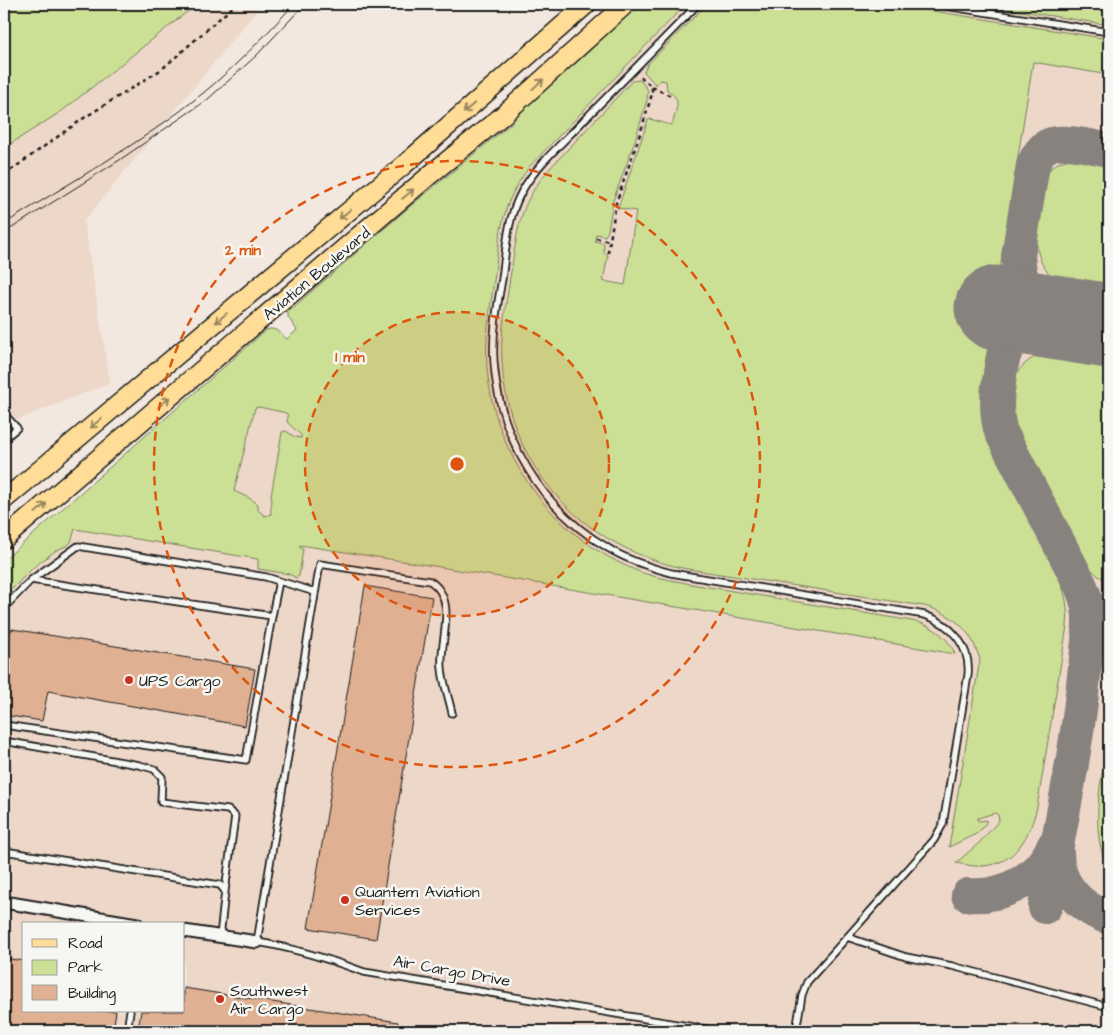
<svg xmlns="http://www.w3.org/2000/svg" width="1113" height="1035" viewBox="0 0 1113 1035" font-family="'Architects Daughter',sans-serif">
  <rect width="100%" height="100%" fill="#f2e8df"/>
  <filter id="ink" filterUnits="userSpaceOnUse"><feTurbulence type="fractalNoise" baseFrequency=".02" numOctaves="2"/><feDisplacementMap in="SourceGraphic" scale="10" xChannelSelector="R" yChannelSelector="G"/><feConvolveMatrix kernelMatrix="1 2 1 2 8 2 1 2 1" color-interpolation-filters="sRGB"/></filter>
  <g filter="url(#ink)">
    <!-- built -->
    <path fill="#edd7c8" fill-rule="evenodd" d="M197,4h65l-178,217 26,162 -106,42v-277l58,-37z
      M671,4h438v1027h-1105v-441l77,-66 231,-207zM24,924h160v87h-160z"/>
    <!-- green -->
    <path fill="#cbe095" stroke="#747e58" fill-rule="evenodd" d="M4,4h193l-135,107 -58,37z
      M639,4h47l-157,163c-7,10 -14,20 -19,32 -11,25 -12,55 -16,82 -4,29 -9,57 -7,86 7,89 64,167 146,202 18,8 38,11 58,15l227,38c16,5 31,16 37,32l-521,-88 -134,-21 -1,2 4,2 -4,27 -3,2 -7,-4 -31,-5v-10l-183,-30 -4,13 -3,3 -13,6 -21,16 -30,30v-37l262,-230c9,-4 15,4 21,9l10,-9 -9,-13v-5l120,-104 105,-86 7,-12 64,-54zM259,407l27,6 2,3 -1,6 14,13v3l-6,-1 -9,-6 -4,1 -11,64c2,6 -1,11 0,18l-6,2 -7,-6v-6l-9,-6 -15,-7 20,-79 1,-4z
      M709,4h180l220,35v36l-76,-13 -52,327 1,29 7,25 68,131c8,17 12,33 10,52l-30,181c-7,28 -21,57 -54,59 -9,1 -19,-2 -27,-3l22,-19 18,-20 3,-4 -1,-5 -3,-2 -17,5 -1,2 2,1 7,-1v3l-8,10 -29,14 31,-188c-2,-5 -4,-10 -6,-15 -10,-21 -28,-32 -50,-38l-242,-38c-100,-22 -175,-102 -180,-207 -2,-28 4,-55 8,-83 8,-47 7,-73 41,-111l81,-86 8,-1 8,10 -1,10 -12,41 -22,60 -5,30 -3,5 -9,-2 -1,7 9,2v10l4,2 -5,26 22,4 11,-74 -18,-3 30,-88 2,-1 21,6 2,-2c3,-17 10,-23 -6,-33l-1,-9 -6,-1 -3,4h-2l-11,-12 3,-7 50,-51z
      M976,4h133v21z
      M1073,159l36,6v131c-15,-2 -31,-4 -45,-11 -29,-16 -30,-41 -26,-70 2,-13 3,-26 7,-39 7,-11 15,-16 28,-17z
      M1073,348l36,6v228l-12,-7 -9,-9 -70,-130c-23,-50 1,-87 55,-88z
      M1109,743v124c-20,-28 -9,-92 0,-124z"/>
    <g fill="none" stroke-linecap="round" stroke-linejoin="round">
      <!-- taxiway -->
      <path stroke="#87827e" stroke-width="34" d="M1052,317c-22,-17 -32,-33 -34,-61l15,-91c3,-7 7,-15 14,-19 14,-8 46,1 62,4
        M1057,852c0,32 21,54 49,65
        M968,895c37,3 71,-17 86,-50
        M1045,907c14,-73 30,-148 38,-222 2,-23 7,-47 6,-69 -1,-15 -6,-27 -13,-40l-75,-144c-5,-17 -5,-32 -2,-49 4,-40 14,-54 53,-66"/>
      <!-- runway -->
      <path stroke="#87827e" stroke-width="85" d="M997,308l112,18"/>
    </g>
    <!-- building -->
    <path fill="#e0b092" stroke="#1c1c1c" d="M365,586l67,11 -56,342 -68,-11z
      M12,629l243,40 -10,57 -197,-35 -6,30 -38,-6v-71z
      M4,958l20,3v50h92l-3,20h-89l-20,-3z
      M184,988l214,34 -1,9h-259l3,-20h43z"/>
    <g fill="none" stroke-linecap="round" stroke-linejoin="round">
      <defs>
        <path id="service" d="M698,4c-38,39 -76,78 -114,116 -21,23 -47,44 -62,71 -15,26 -16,60 -20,88 -5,28 -10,56 -8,83 5,76 48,148 114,186 19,12 41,19 63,25l254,42c26,9 46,31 43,60l-25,149 -9,16 -127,142 -5,13 -6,36
          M933,4l176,28
          M4,414l13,14 -13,11
          M31,580l241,36 7,-35
          M4,608l27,-28 47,-34 188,31 49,15
          M452,713c-3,-15 -9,-30 -10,-45 -3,-28 17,-68 -12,-87l-110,-17 -63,378c37,6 72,17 107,30l354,59
          M4,725l242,35 26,-144
          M4,741l135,24 15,4 8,8 -1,25 67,8 7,6 -10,75
          M4,851l216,34 5,6 -5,46
          M847,937l59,20 46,9 157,41
          M127,1031l3,-20
          M1104,1031l5,-4"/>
        <path id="minor" d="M4,902l133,22
          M184,931l73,11"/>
        <path id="primary" d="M4,500l401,-336 182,-160
          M4,539l427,-365 71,-58 124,-112"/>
      </defs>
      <!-- service casing -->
      <use href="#service" stroke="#1c1c1c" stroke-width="9"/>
      <!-- minor casing -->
      <use href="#minor" stroke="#1c1c1c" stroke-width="15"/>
      <!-- primary casing -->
      <use href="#primary" stroke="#1c1c1c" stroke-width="21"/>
      <!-- path -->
      <path stroke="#1c1c1c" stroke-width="2.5" stroke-dasharray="4 4" stroke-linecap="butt" d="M652,87l21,10
        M4,175l80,-57 78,-49 74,-65
        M596,238l13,3
        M608,253l8,-50 24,-69 12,-40v-7l-12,-11"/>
      <!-- service -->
      <use href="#service" stroke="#f6f6f2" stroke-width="5.5"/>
      <!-- minor -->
      <use href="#minor" stroke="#f6f6f2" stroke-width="11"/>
      <!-- primary -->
      <use href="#primary" stroke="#ffdd96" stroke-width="18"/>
      <!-- tram -->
      <path stroke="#1c1c1c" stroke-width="1" d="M4,224c65,-41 138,-81 198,-130 33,-27 63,-58 92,-90
        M4,233l114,-72 89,-61 50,-45 48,-51"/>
    </g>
    <!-- one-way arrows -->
    <defs><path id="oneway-shaft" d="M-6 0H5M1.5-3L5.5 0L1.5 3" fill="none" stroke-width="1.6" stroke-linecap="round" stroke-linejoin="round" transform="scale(1.25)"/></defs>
    <g stroke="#99865f">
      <use href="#oneway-shaft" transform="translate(538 84) rotate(-42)"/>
      <use href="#oneway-shaft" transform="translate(469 108) rotate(139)"/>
      <use href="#oneway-shaft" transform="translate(408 194) rotate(-40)"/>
      <use href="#oneway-shaft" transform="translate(345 214) rotate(140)"/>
      <use href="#oneway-shaft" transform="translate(221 318) rotate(140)"/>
      <use href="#oneway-shaft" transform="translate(164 402) rotate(-41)"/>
      <use href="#oneway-shaft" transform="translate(96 423) rotate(140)"/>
      <use href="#oneway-shaft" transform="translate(41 508) rotate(-41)"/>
    </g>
  </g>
  <!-- distance rings -->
  <circle cx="457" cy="464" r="152" fill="#de560d" fill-opacity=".12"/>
  <g fill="none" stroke="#de560d" stroke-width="2.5" stroke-dasharray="9 6">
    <circle cx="457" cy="464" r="152"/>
    <circle cx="457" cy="464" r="303"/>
  </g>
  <!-- markers -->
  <g fill="#c8321e" stroke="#f6f6f2" stroke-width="2">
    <circle cx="129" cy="680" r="5"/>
    <circle cx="345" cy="900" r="5"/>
    <circle cx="220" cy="999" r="5"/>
  </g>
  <g text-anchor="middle" stroke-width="5" stroke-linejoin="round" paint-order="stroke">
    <!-- street labels -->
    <g font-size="16" fill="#1c1c1c" stroke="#f6f6f2">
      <text transform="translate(316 273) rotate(-40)" y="6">Aviation Boulevard</text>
      <text transform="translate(452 970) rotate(10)" y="6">Air Cargo Drive</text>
    </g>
    <!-- poi labels -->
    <g font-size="16" fill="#1c1c1c" stroke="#f6f6f2" text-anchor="start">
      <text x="139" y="686">UPS Cargo</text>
      <text x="355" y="897">Quantem Aviation<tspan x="355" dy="18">Services</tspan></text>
      <text x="230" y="996">Southwest<tspan x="230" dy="18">Air Cargo</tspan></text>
    </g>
  </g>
  <circle cx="457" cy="464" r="8" fill="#de560d" stroke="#f6f6f2" stroke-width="2.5"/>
  <g font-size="15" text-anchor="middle" font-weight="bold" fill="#de560d" stroke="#f6f6f2" stroke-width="5" stroke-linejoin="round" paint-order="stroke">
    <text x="243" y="255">2 min</text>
    <text x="350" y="362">1 min</text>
  </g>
  <!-- margin -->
  <rect width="1113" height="1035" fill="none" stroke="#f6f6f2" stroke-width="20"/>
  <rect x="10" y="10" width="1093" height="1015" fill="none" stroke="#1c1c1c" stroke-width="2" filter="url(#ink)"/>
  <!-- legend -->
  <rect x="22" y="922" width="162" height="90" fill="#f6f6f2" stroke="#9f9f9c"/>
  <rect x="32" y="939" width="25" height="8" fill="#ffdd96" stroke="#9f9f9c"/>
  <text x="68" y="948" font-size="15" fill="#1c1c1c">Road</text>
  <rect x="32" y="960" width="25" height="15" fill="#cbe095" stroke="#9f9f9c"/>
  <text x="68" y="972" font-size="15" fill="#1c1c1c">Park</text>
  <rect x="32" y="985" width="25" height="15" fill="#e0b092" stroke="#9f9f9c"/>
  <text x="68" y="998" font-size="15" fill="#1c1c1c">Building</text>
</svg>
